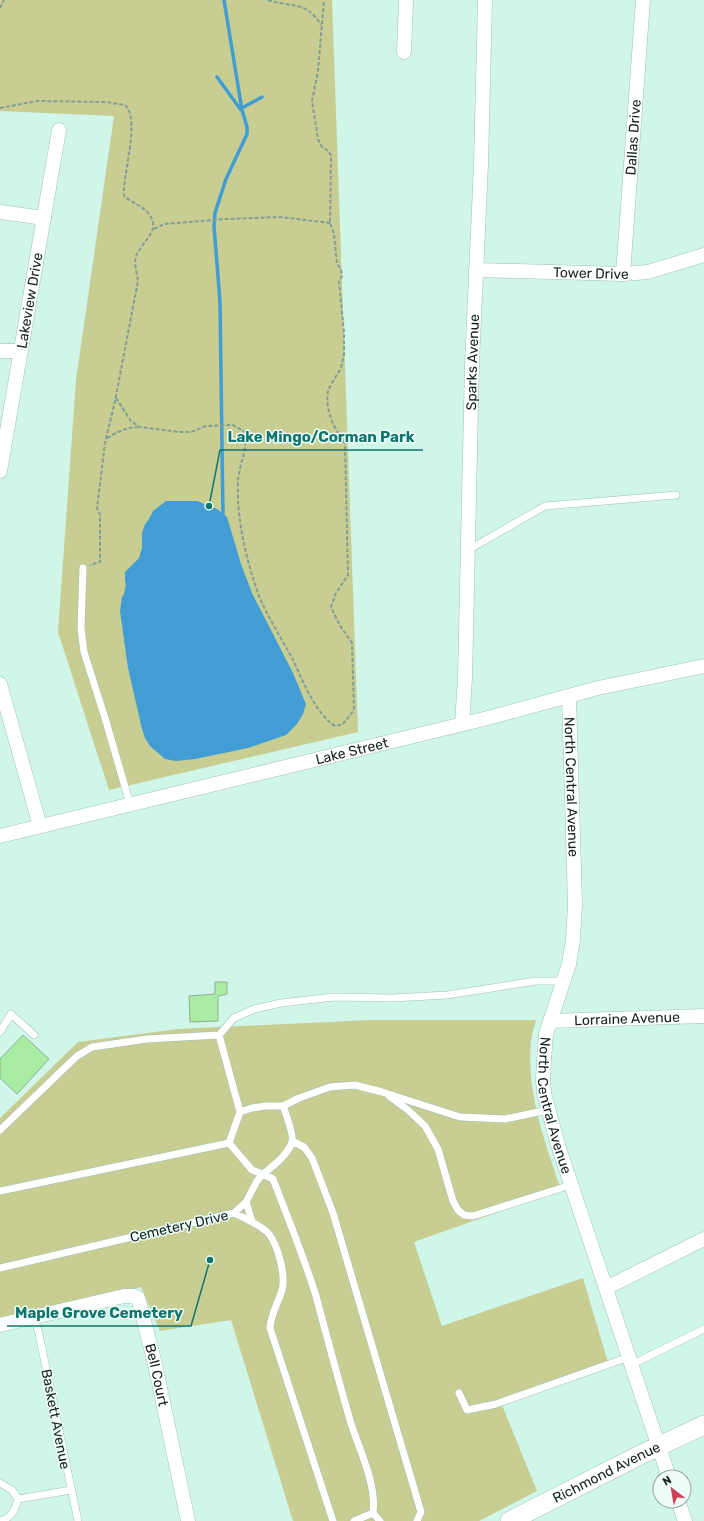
<svg xmlns="http://www.w3.org/2000/svg" width="704" height="1521" viewBox="0 0 704 1521" font-family="Rubik,sans-serif">
  <rect width="100%" height="100%" fill="#d0f6ea"/>
  <!-- green -->
  <path fill="#c8cd92" d="M0,0h332l26,732 -249,58 -51,-158 18,-252 38,-264 -114,-5z
    M371,1020h165c-2,7 -4,14 -5,21 -5,52 14,101 30,149l-147,52 28,84 141,-48 26,88 -107,39 35,86 -58,30h-186l-62,-201 -71,11 -19,-44 -141,31v-200l78,-76 100,-13z"/>
  <!-- water -->
  <path fill="#429dd4" d="M166,501h31l20,8 10,8 14,47 11,29 41,80 13,31 -3,10 -6,10 -11,11 -38,13 -53,11 -19,2 -11,-2 -15,-13 -5,-8 -3,-9 -14,-61 -8,-57 2,-14 2,-3 2,-10 -1,-2v-10l14,-14 3,-10v-15l3,-9 4,-5 4,-8z"/>
  <g fill="none" stroke-linecap="round" stroke-linejoin="round">
    <!-- stream -->
    <path stroke="#429dd4" stroke-width="3.5" d="M217,77l24,33
      M242,108l20,-11
      M223,515l-3,-213 -6,-76 1,-13 11,-34 21,-45v-7l-5,-17 -18,-110"/>
  </g>
  <!-- building -->
  <path fill="#a9eda5" stroke="#95ab93" d="M215,982h12v12l-9,2v25l-28,1 -1,-26 26,-2z
    M23,1035l26,24 -32,35 -17,-16v-19z"/>
  <g fill="none" stroke-linecap="round" stroke-linejoin="round">
    <defs>
      <path id="lane" d="M468,550l77,-44 131,-11
        M83,568l-2,60 3,24 21,66 25,86
        M0,1032l11,-18 23,21
        M219,1035l15,-17 20,-9 27,-6 53,-6 59,1 54,-3 89,-14h27
        M389,1096l19,14 17,16 13,23 15,52 5,9 6,5 9,1 98,-31
        M266,1106h17c3,8 11,29 9,36 -5,14 -19,24 -29,32l-11,-4 -23,-27 11,-31 12,-4z
        M283,1106l16,-8 31,-11 25,-2 27,7 78,25 45,2 43,-9
        M0,1130l77,-74 15,-9 55,-8 72,-4 21,77
        M292,1141l12,6 8,11 21,55 88,299 -4,9
        M0,1191l229,-48
        M246,1202l6,19
        M234,1213l12,-11 11,-21 6,-7 10,5c15,39 31,78 43,117 11,41 22,83 34,124 8,28 27,63 23,93
        M0,1268l234,-55c11,5 27,12 35,21 9,12 17,41 13,56 -4,14 -11,23 -12,38l63,193
        M34,1317l5,17 39,187
        M631,1365l73,-36
        M459,1393l8,17 29,-6 133,-47
        M0,1483l12,7 6,9
        M0,1521c12,-3 15,-11 18,-22l53,-9
        M354,1521l19,-8 7,8"/>
      <g id="street">
        <path d="M404,52l2,-52"/>
        <path d="M0,212l44,6"/>
        <path id="s1" d="M476,270l147,4 25,-2 56,-17"/>
        <path id="s2" d="M623,274l20,-274"/>
        <path d="M0,351h21"/>
        <path id="s3" d="M0,471l59,-341"/>
        <path d="M0,684l40,142"/>
        <path id="s4" d="M569,697l6,207 -2,36 -4,24 -23,70 -2,27 -1,19 1,13 14,52 111,332"/>
        <path id="s5" d="M462,724l3,-46 7,-315 9,-199 4,-164"/>
        <path id="s6" d="M0,836l488,-118 110,-30 106,-22"/>
        <path id="s7" d="M550,1021l154,-5"/>
        <path d="M606,1288l98,-49"/>
        <path id="s8" d="M0,1325l124,-29h10l4,2 17,66 33,157"/>
        <path d="M678,1501l7,20"/>
      </g>
      <g id="secondary">
        <path id="s9" d="M510,1521l130,-66 64,-30"/>
      </g>
    </defs>
    <!-- lane casing -->
    <use href="#lane" stroke="#9dc2b7" stroke-width="8"/>
    <!-- street casing -->
    <use href="#street" stroke="#9dc2b7" stroke-width="15"/>
    <!-- secondary casing -->
    <use href="#secondary" stroke="#9dc2b7" stroke-width="20"/>
    <!-- path -->
    <path stroke="#829f96" stroke-width="2" stroke-dasharray="4 2" stroke-linecap="butt" d="M268,0c23,8 38,0 53,25
      M0,8l4,-8
      M0,108l37,-7 69,1 19,3c16,14 -3,72 -1,91 8,7 19,10 25,18 12,16 -5,26 -12,40 -4,8 0,19 1,27l-23,120 -10,42 -8,65 3,7v47l-10,3
      M154,229l10,-5 62,-5 54,-2 50,6
      M116,398l15,23 9,6 39,5h12l15,-6 27,-1 12,7c3,15 -4,28 -6,42 -2,8 -1,18 -1,27 2,32 10,64 21,95 9,22 23,43 34,64 10,21 22,53 42,66l8,-2 11,-14 -2,-67 -13,-19 -8,-17 5,-14 12,-18 -3,-131 -12,-20 -4,-12 -2,-11 1,-11 13,-22 3,-13v-22l-5,-52 3,-5 -1,-7 -4,-5 -3,-30 -4,-11 1,-68 -4,-5 -5,-3 -4,-8 -6,-38 6,-30 6,-71
      M107,438c11,-6 19,-11 32,-11"/>
    <!-- lane -->
    <use href="#lane" stroke="#fff" stroke-width="7"/>
    <!-- street -->
    <use href="#street" stroke="#fff" stroke-width="14"/>
    <!-- secondary -->
    <use href="#secondary" stroke="#fff" stroke-width="19"/>
  </g>
  <g text-anchor="middle" stroke-width="3" stroke-linejoin="round" paint-order="stroke">
    <!-- street labels -->
    <g font-size="14" fill="#14231f" stroke="#eefdf9">
      <text dy="5" stroke="none"><textPath href="#s2" startOffset="137">Dallas Drive</textPath></text>
      <text dy="5" stroke="none"><textPath href="#s1" startOffset="115">Tower Drive</textPath></text>
      <text dy="5" stroke="none"><textPath href="#s3" startOffset="173">Lakeview Drive</textPath></text>
      <text dy="5" stroke="none"><textPath href="#s5" startOffset="362">Sparks Avenue</textPath></text>
      <text dy="5" stroke="none"><textPath href="#s6" startOffset="362">Lake Street</textPath></text>
      <text dy="5" stroke="none"><textPath href="#s4" startOffset="90">North Central Avenue</textPath></text>
      <text dy="5" stroke="none"><textPath href="#s7" startOffset="77">Lorraine Avenue</textPath></text>
      <text dy="5" stroke="none"><textPath href="#s4" startOffset="414">North Central Avenue</textPath></text>
      <text transform="translate(179 1226) rotate(-13)" y="5">Cemetery Drive</text>
      <text dy="5" stroke="none"><textPath href="#s8" startOffset="221">Bell Court</textPath></text>
      <text transform="translate(56 1419) rotate(79)" y="5">Baskett Avenue</text>
      <text dy="5" stroke="none"><textPath href="#s9" startOffset="108">Richmond Avenue</textPath></text>
    </g>
  </g>
  <!-- callouts -->
  <path fill="none" stroke="#0f766e" stroke-width="1.5" d="M209 506L220 450H423M210 1260L191 1326H7"/>
  <g fill="#0f766e" stroke="#eefdf9" stroke-width="1.5">
    <circle cx="209" cy="506" r="4"/>
    <circle cx="210" cy="1260" r="4"/>
  </g>
  <g font-size="15" text-anchor="middle" font-weight="bold" fill="#0f766e" stroke="#eefdf9" stroke-width="3" stroke-linejoin="round" paint-order="stroke">
    <text x="321" y="442">Lake Mingo/Corman Park</text>
    <text x="99" y="1318">Maple Grove Cemetery</text>
  </g>
  <!-- north arrow -->
  <g transform="translate(672 1489) rotate(329)"><circle r="19" fill="#eefdf9" stroke="#97a6a2"/>
  <path d="M0-3L7 15L0 10L-7 15Z" fill="#d04057"/>
  <text y="-6" font-size="11" font-weight="bold" text-anchor="middle" fill="#14231f">N</text>
  </g>
</svg>
